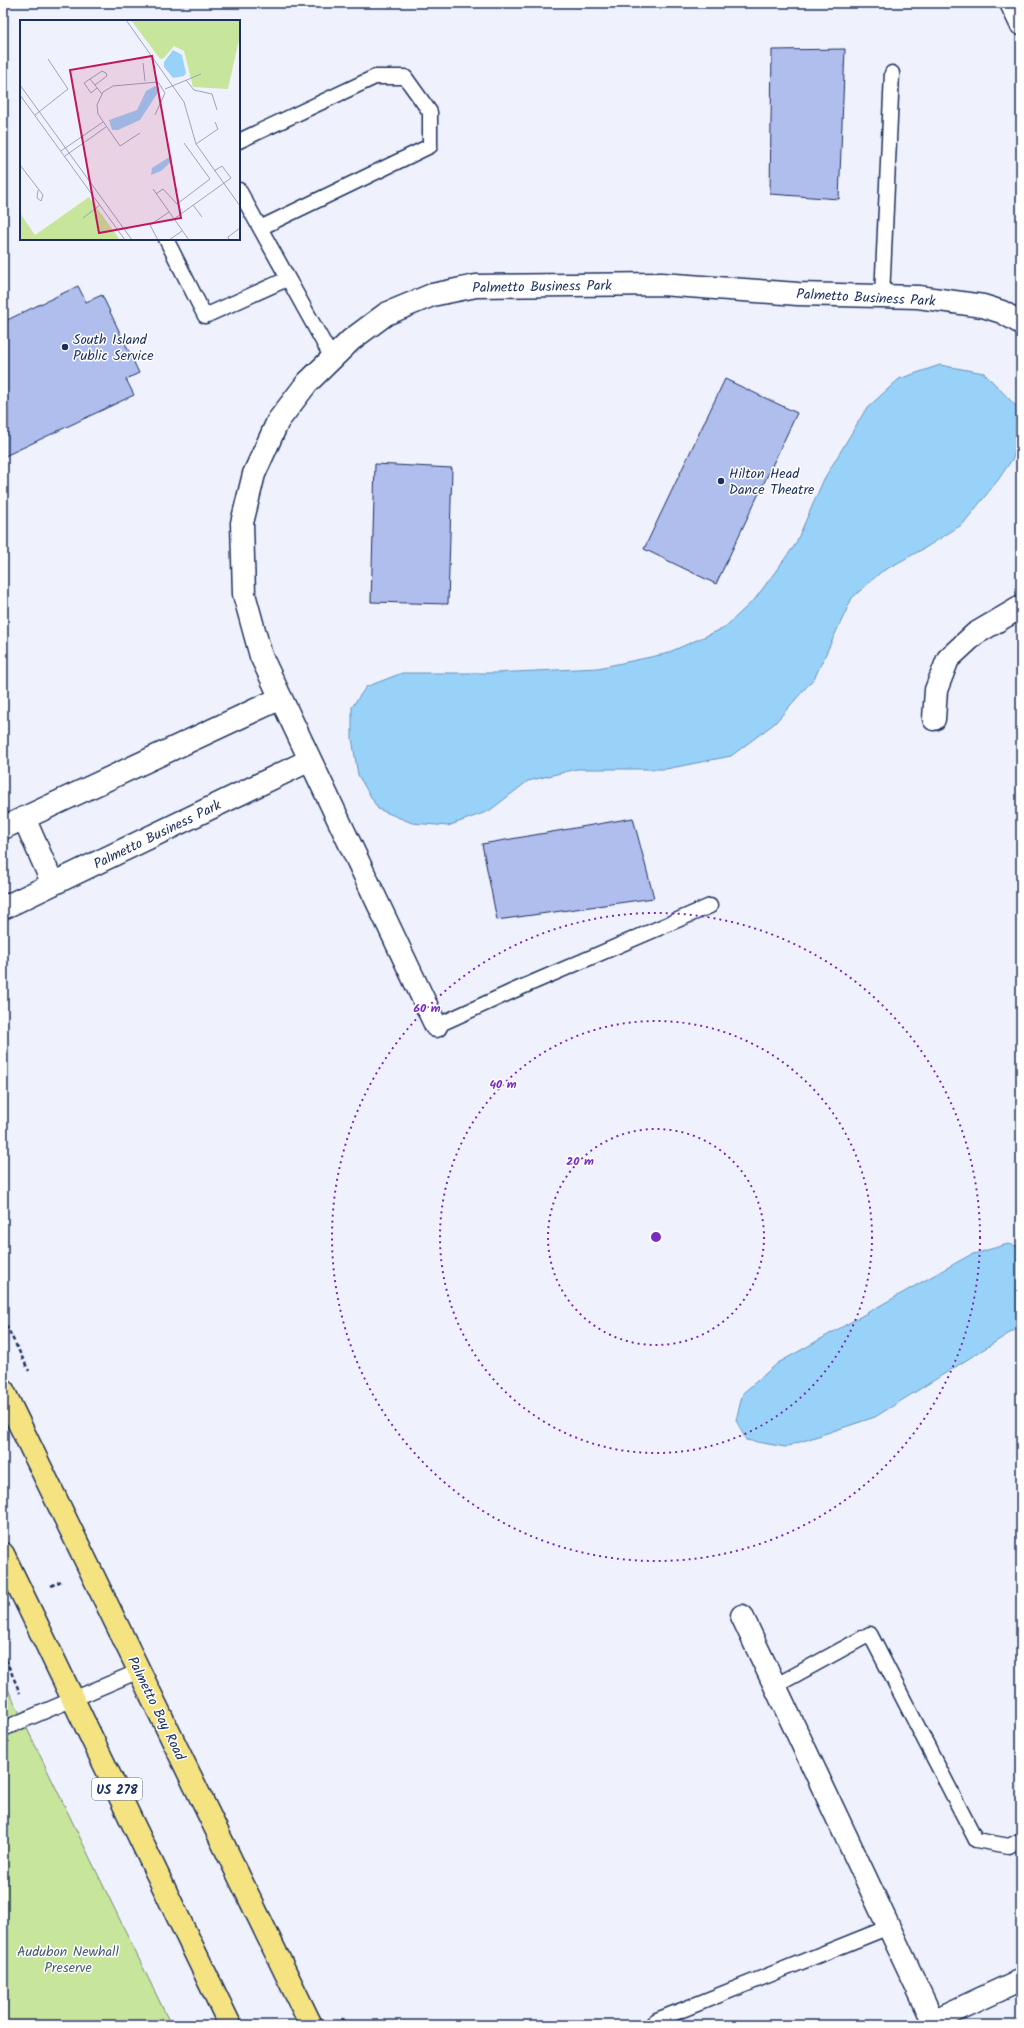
<svg xmlns="http://www.w3.org/2000/svg" width="1024" height="2028" viewBox="0 0 1024 2028" font-family="Kalam,sans-serif">
  <rect width="100%" height="100%" fill="#eff2fc"/>
  <filter id="ink" filterUnits="userSpaceOnUse"><feTurbulence type="fractalNoise" baseFrequency=".025" numOctaves="2"/><feDisplacementMap in="SourceGraphic" scale="8" xChannelSelector="R" yChannelSelector="G"/><feConvolveMatrix kernelMatrix="1 2 1 2 8 2 1 2 1" color-interpolation-filters="sRGB"/></filter>
  <g filter="url(#ink)">
    <!-- green -->
    <path fill="#c8e59c" stroke="#728a7d" d="M3,1679l168,346h-168z"/>
    <!-- water -->
    <path fill="#99d2f9" stroke="#6791bb" d="M940,365l44,8 33,34 3,31 -7,20 -15,22 -35,44 -38,24 -44,24 -29,26 -37,79 -40,46 -44,33 -65,13h-89l-49,12 -39,30 -41,15 -36,-3 -34,-14 -20,-34 -6,-37v-31l14,-20 36,-14h92l104,-5 67,-14 59,-26 31,-29 40,-54 29,-66 42,-70 33,-30z
      M1008,1244l13,3v79l-146,91 -90,30 -39,-7 -10,-20 7,-27 35,-30 192,-108z"/>
    <!-- building -->
    <path fill="#b0beee" stroke="#1b2f5e" d="M845,49l-6,150 -69,-5 2,-144z
      M78,286l8,16 16,-7 37,78 -13,6 8,16 -131,62v-135z
      M725,379l72,34 -81,171 -72,-35z
      M375,464l77,4 -4,136 -77,-2z
      M633,818l21,80 -157,22 -15,-76z"/>
    <g fill="none" stroke-linecap="round" stroke-linejoin="round">
      <defs>
        <path id="service" d="M239,141l136,-64h30l25,35v34l-170,82
          M239,190l93,168
          M166,239l39,77 82,-37
          M882,297l10,-224
          M436,1026l77,-35 197,-85
          M775,1686l95,-52 106,206 33,6 12,-6
          M3,1729l136,-58
          M651,2025l6,-5 232,-93"/>
        <path id="minor" d="M1011,3l10,21
          M934,719l2,-29 12,-31 27,-25 46,-27
          M24,818l29,66
          M3,828l278,-130
          M3,908l307,-148
          M436,1026l-175,-370 -17,-62 -2,-71 12,-49 24,-53 29,-38 44,-43 35,-26 46,-19 44,-9 185,-2 137,10 120,3 65,9 19,6 19,11
          M742,1616l193,409
          M933,2021l88,-41"/>
        <path id="trunk" d="M3,1390l308,635
          M3,1554l227,471"/>
      </defs>
      <!-- service casing -->
      <use href="#service" stroke="#1b2f5e" stroke-width="17"/>
      <!-- minor casing -->
      <use href="#minor" stroke="#1b2f5e" stroke-width="25"/>
      <!-- trunk casing -->
      <use href="#trunk" stroke="#1b2f5e" stroke-width="25"/>
      <!-- path -->
      <path stroke="#1b2f5e" stroke-width="2.5" stroke-dasharray="4 3" stroke-linecap="butt" d="M3,1319l26,52
        M51,1586l10,-5
        M3,1653l17,40
        M342,2018l3,7"/>
      <!-- service -->
      <use href="#service" stroke="#fff" stroke-width="14"/>
      <!-- minor -->
      <use href="#minor" stroke="#fff" stroke-width="22"/>
      <!-- trunk -->
      <use href="#trunk" stroke="#f5e382" stroke-width="22"/>
    </g>
  </g>
  <!-- distance rings -->
  <g fill="none" stroke="#7b2cbf" stroke-width="2" stroke-dasharray="2 4">
    <circle cx="656" cy="1237" r="108"/>
    <circle cx="656" cy="1237" r="216"/>
    <circle cx="656" cy="1237" r="324"/>
  </g>
  <!-- markers -->
  <g fill="#1b2f5e" stroke="#fff" stroke-width="1.5">
    <circle cx="65" cy="347" r="4"/>
    <circle cx="721" cy="481" r="4"/>
  </g>
  <g text-anchor="middle" stroke-width="3" stroke-linejoin="round" paint-order="stroke">
    <!-- shield labels -->
    <rect fill="#fff" stroke="#5f6d8e" stroke-width="1" x="92" y="1778" width="50" height="22" rx="3"/>
    <g font-size="13" font-weight="bold" fill="#1b2f5e">
      <text x="117" y="1794">US 278</text>
    </g>
    <!-- street labels -->
    <g font-size="14" fill="#1b2f5e" stroke="#fff">
      <text transform="translate(542 286) rotate(-1)" y="5">Palmetto Business Park</text>
      <text transform="translate(866 297) rotate(3)" y="5">Palmetto Business Park</text>
      <text transform="translate(157 834) rotate(-26)" y="5">Palmetto Business Park</text>
      <text transform="translate(157 1708) rotate(64)" y="5">Palmetto Bay Road</text>
    </g>
    <!-- poi labels -->
    <g font-size="14" fill="#1b2f5e" stroke="#fff" text-anchor="start">
      <text x="73" y="344">South Island<tspan x="73" dy="16">Public Service</tspan></text>
      <text x="729" y="478">Hilton Head<tspan x="729" dy="16">Dance Theatre</tspan></text>
    </g>
    <!-- park labels -->
    <g font-size="14" fill="#465c6e" stroke="#fff">
      <text x="68" y="1956">Audubon Newhall<tspan x="68" dy="16">Preserve</tspan></text>
    </g>
  </g>
  <!-- overview -->
  <g transform="translate(20 20)">
    <rect width="220" height="220" fill="#eff2fc"/>
    <path d="M111,0h109v15l-12,54 -35,-2 -9,-36 -10,-5 -10,12 -4,1zM69,177l31,43h-100v-27l15,22z" fill="#c8e59c"/>
    <path d="M153,30l9,5 4,18 -2,3 -11,2 -9,-11v-5zM135,66l3,2 -1,6 -17,26 -22,10h-6l-3,-10 28,-10 9,-19zM151,136l1,5 -11,10 -10,4 1,-7z" fill="#99d2f9"/>
    <path fill="none" stroke="#9aa4bd" stroke-width="1" d="M106,0l58,82 12,42 44,62M123,43l2,18M70,59l12,-8 4,2 1,3 -12,9M166,60l8,10 18,4 5,16M0,65l112,155M77,68l-6,5 -7,-10 6,-4 12,15M145,69l36,-15M0,75l105,145M15,95l33,-26 -20,-30M120,113l-20,13 -22,-32 -1,-9 6,-13 10,-6 45,-4 7,11 -10,22M176,124l22,-15 -3,-7M41,131l42,-29M45,136l41,-29M0,145l23,30 -2,6 -4,-3 1,-8M133,169l36,51M136,174l7,-5 14,15 33,-25 -26,-36M173,185l9,12M63,198l17,-13M154,199l57,-41 -9,-12 -8,5M138,220l-8,-15 19,-13M149,220l13,-9M209,220l-1,-3 12,-9"/>
    <path fill="#c2185b" fill-opacity="0.15" stroke="#c2185b" stroke-width="2" d="M132,36l29,162 -82,15 -29,-163z"/>
    <rect width="220" height="220" fill="none" stroke="#1b2f5e" stroke-width="2"/>
  </g>
  <circle cx="656" cy="1237" r="6" fill="#7b2cbf" stroke="#fff" stroke-width="2"/>
  <g font-size="12" text-anchor="middle" font-weight="bold" fill="#7b2cbf" stroke="#fff" stroke-width="3" stroke-linejoin="round" paint-order="stroke">
    <text x="427" y="1012">60 m</text>
    <text x="503" y="1088">40 m</text>
    <text x="580" y="1165">20 m</text>
  </g>
  <!-- margin -->
  <rect width="1024" height="2028" fill="none" stroke="#fff" stroke-width="16"/>
  <rect x="8" y="8" width="1008" height="2012" fill="none" stroke="#1b2f5e" stroke-width="1.5" filter="url(#ink)"/>
</svg>
